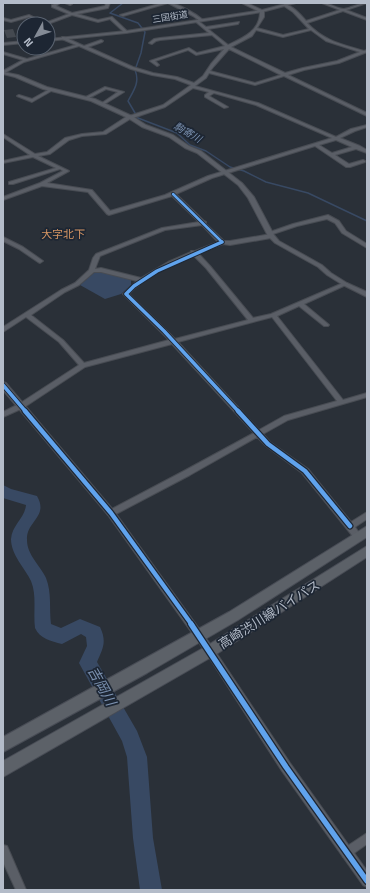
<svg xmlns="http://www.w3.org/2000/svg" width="370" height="893" viewBox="0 0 370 893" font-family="'Titillium Web','Noto Sans JP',sans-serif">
  <rect width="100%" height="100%" fill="#2a3038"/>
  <!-- water -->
  <path fill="#384963" d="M101,271l30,8v6l-10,9 -16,5 -25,-14 15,-13z"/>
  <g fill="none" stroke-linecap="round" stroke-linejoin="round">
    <!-- stream -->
    <path stroke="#384963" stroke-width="1.5" d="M123,3l-13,10 28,10 7,9 -4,21 -6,17c5,12 -1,20 -7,31l10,17 39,15 13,12 16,6 24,16 14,4 22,11 42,11 59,28"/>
    <!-- river -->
    <path fill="#384963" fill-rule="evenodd" d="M3,485l8,4 26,7c12,21 -11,25 -10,44 0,15 13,25 19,38 6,15 3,31 5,46l10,4 19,-9 20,8c7,15 3,21 -3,35l40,69 10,26 6,81 9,52h-22l-7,-52 -6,-81 -5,-16 -43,-78 8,-17 -1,-9 -5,-3 -19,10c-11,-3 -22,-5 -27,-16 -2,-15 2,-33 -4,-47 -6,-13 -20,-26 -20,-42 1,-14 14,-21 15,-34l-23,-7z"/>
  </g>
  <!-- building -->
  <path fill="#444950" d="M13,29l3,8 -9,1 -3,-8z"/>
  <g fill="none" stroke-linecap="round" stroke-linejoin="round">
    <defs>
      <path id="minor" d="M56,3h4l-4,3 16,7 33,-7 1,-3h4l-2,5 -31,6 21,6 14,-3 16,15 -3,1 -15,-14 -12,3 -26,-7 -24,9h-6l-13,-7 -18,5 -8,-2v-2l8,2 18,-5 16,8 24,-9 -17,-7v-2z
        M65,3l7,1 -2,1z
        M162,3h6l-45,13 -3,-1z
        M168,3c10,0 28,11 35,17l-3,1 -7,-5z
        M242,3h5l17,8v6l-7,11 26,7 26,-6 -16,-17 -9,-6v-2c9,2 16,10 22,17l34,-11 -18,-7c8,0 15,6 22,6 8,-1 15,-6 23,-6l-21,7 21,8v2l-24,-9 -36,12c17,18 34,21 57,28l3,-1v2l-28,11 -35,7 -16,5 79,38v3l-83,-40 -29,9 -46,-12 -3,5 -11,8 63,17 78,34 15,-8 16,-4v2l-12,4 -15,7 20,8 7,4v3l-11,-4 -21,6 14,9 14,-4 2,1v1l-15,5h-4l-31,-21 -103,32 -36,16 28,27 2,1v2l18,17h6l41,-7 3,2 -3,2 -41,7 -7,-1 -25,9 12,13 43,52 18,-4 72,-31h4l1,1 -44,20 24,20 1,1 -1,1h-4l-25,-20 -22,10 66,84 24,-7v4l-79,23 -25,14 7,8 38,27 43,53 16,-10v7l-12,8 7,10 -1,2 -3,1 -3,-1 -53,-66 -36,-27 -9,-9 -67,38 -76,40h-6l-1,-2 1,-2 76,-40 70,-38 -82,-89 -87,23 -62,41 -20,9v-5l16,-8 60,-39 -20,-23 -33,-25 -23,15v-5l58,-37 14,-7 14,-13 4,-12 3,-4 66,-26 37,-6 -27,-26 -63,19 -2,-1 -19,-22 -46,-6 -39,14v-3l37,-14 23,-12 -3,-2 -47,15h-4v-2l47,-14 -23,-11 -30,6v-2l27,-6 -27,-18v-3l32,20 12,-2 18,-14 17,-4 21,-2 23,-15 37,-12 28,-20 -16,-6 -23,-4 -21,-6 -52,-23 -55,16 -21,12v-3l20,-11 -20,-6v-2l24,7 49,-14 -14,-6v-2h2l20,9 17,-6 2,1 -1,1 -14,5 45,20 20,6 24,4 17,6 9,-7 8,-12 13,-15 -28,6 -8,-5 -33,11 4,4 -2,1 -7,-5 39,-13 8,5 28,-7 -13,-11 -52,5 -4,1 -4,3 -3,-1 5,-4 6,-1 49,-5 -13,-11 1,-2 9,7 33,-5 -1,2 -30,5 20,16c15,-7 32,-14 32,-33zM256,30l27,7 28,-7 15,11 34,11 -23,9 -34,7 -18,5 -54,-26 21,-11zM229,49l52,26 -26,8 -45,-12 4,-5zM193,88l16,4 -4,3v2l19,11 4,-1 -19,-11 5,-3 42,12 76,33 -124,38 -43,19 -55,16 -18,-21 -45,-7 22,-12 -31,-15 12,-2 19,-14 13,-4 24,-2 24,-15 35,-12zM336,140l16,7 -20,6 -13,-8zM202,225l16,17 -23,9h-4v1l-23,10 -27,16 -40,-10 -6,1 5,-13 65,-26zM193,255l13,13 42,52 -73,19 -46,-45c17,-18 41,-29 64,-39zM94,272h7l36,9 -14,13 46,46 -85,23 -21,-23 -32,-25 34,-23 14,-7zM272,317l65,84 -53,15 -25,14 -81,-88z
        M105,87l19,5 -21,13h-1v-2l16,-11 -12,-3 -19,10 -3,-1z
        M50,89l3,1 -21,12 -15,-6 2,-1 13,4z
        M328,215l11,6 7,10 21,13v4l-25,-15 -7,-10 -8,-4 -30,7 -27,9 -3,-2 26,-9z
        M3,237l20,10 20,14 -3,2 -2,-1 -19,-13 -16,-8z
        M367,833v11l-20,14 -4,-1 -1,-4 1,-4z
        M3,845l4,1 19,44h-10l-13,-28z"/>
      <path id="tertiary" d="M289,3h7l-34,9 -136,21 -78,8v-2l78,-8 136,-21z
        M24,41v2l-21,2v-2z
        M3,72l15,3 29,12 48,12 37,17 14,9 27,10 16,11 12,5 41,32 12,14 20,38 5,6 43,24 9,8 16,10 20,9v5l-24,-12 -16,-10 -9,-8 -43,-24 -7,-7 -20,-38 -10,-13 -41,-32 -12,-5 -16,-11 -27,-10 -14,-9 -37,-17 -48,-12 -28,-12 -12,-3z
        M3,382l3,1 108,128 99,137 77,115 77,108v16l-4,-2 -81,-114 -75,-117 -99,-139 -105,-125z"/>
      <path id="primary" d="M367,526v11l-129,83 -91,53 -144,79v-15l226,-125z
        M367,546v11l-152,98 -212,122v-16l202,-114z"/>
    </defs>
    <!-- minor casing -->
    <use href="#minor" stroke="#484c53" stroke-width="2"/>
    <!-- tertiary casing -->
    <use href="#tertiary" stroke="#484c53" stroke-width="2"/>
    <!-- primary casing -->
    <use href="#primary" stroke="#484c55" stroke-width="2"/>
    <!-- minor -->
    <use href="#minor" fill="#5a5e66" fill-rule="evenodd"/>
    <!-- tertiary -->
    <use href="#tertiary" fill="#5a5e66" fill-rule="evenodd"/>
    <!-- primary -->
    <use href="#primary" fill="#5c6168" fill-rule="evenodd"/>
    <defs>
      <path id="cycleway-far3" d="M173,194l49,48 -2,1"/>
      <path id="cycleway-far2" d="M222,242l-65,29 -23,15 -8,8 38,37 75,81
        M3,385l23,27"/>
      <path id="cycleway-far1" d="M25,411l86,102 81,112
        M238,411l30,33 37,27 45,55"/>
      <path id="cycleway" d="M191,624l95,143 81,114"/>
    </defs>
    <!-- cycleway-far3 casing -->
    <use href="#cycleway-far3" stroke="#1d2633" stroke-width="4"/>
    <!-- cycleway-far2 casing -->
    <use href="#cycleway-far2" stroke="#1d2633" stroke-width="5.5"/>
    <!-- cycleway-far1 casing -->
    <use href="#cycleway-far1" stroke="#1d2633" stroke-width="7"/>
    <!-- cycleway casing -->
    <use href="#cycleway" stroke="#1d2633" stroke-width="8"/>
    <!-- cycleway-far3 -->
    <use href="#cycleway-far3" stroke="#60a3ed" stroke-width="2.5"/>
    <!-- cycleway-far2 -->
    <use href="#cycleway-far2" stroke="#60a3ed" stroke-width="3.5"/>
    <!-- cycleway-far1 -->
    <use href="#cycleway-far1" stroke="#60a3ed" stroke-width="4.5"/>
    <!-- cycleway -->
    <use href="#cycleway" stroke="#60a3ed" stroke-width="5.5"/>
  </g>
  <g text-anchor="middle" stroke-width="3.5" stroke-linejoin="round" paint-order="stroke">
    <!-- far-street labels -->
    <g font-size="9" fill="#b4bcc9" stroke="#1d2633">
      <text transform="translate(170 17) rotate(-9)" y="3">三国街道</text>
    </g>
    <!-- far-water labels -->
    <g font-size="10" font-style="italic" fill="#7c92b1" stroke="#1d2633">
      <text transform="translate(188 132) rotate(30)" y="4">駒寄川</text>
    </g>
    <!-- far-quarter labels -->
    <g font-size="11" fill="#d59563" stroke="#1d2633">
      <text x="63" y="238">大字北下</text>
    </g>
    <!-- near-street labels -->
    <g font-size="13" fill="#b4bcc9" stroke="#1d2633">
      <text transform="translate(269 614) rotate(-32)" y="5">高崎渋川線バイパス</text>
    </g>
    <!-- near-water labels -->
    <g font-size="14" font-style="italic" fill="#7c92b1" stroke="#1d2633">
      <text transform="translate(102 686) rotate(61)" y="5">吉岡川</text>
    </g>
  </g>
  <!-- border -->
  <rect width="370" height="893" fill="none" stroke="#b4bcc9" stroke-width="8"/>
  <!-- north arrow -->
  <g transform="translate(36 36) rotate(230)"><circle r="19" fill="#1d2633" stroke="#59626f"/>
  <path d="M0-3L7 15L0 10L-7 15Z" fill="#848b96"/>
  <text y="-6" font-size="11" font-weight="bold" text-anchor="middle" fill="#b4bcc9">N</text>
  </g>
</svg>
